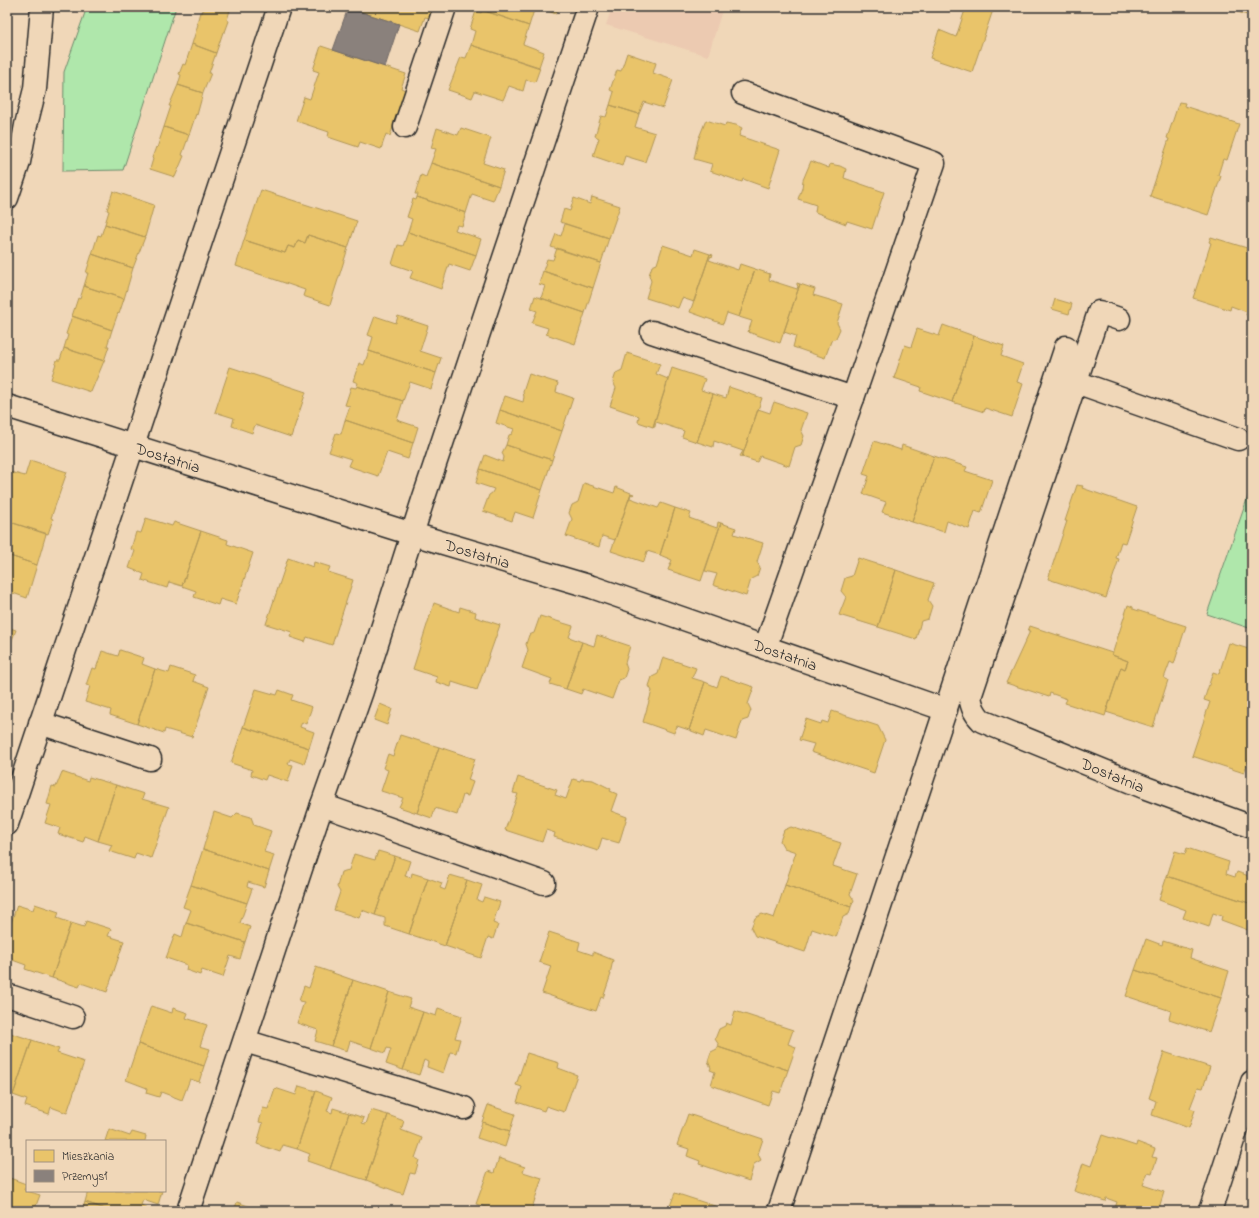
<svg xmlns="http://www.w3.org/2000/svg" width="1259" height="1218" viewBox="0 0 1259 1218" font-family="'Indie Flower',sans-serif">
  <rect width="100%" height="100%" fill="#f0d7b8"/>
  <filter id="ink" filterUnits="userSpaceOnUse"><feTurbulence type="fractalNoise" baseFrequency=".025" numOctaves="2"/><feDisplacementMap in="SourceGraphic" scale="8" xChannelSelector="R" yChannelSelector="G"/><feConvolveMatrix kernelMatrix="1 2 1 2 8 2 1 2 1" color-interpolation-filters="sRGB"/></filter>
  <g filter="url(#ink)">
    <!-- built -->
    <path fill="#eccab1" d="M612,7h111l-15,49 -102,-31z"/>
    <!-- green -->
    <path fill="#afe7ab" stroke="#6d896b" d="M87,7h89l-53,163 -60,1 1,-99z
      M1252,485v144l-45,-15z"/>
    <!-- homes -->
    <path fill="#e9c46a" stroke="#b09657" d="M204,7h27l-4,13 2,1 -4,11h-2l-7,21 -24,-9 6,-20 -1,-1 3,-11 2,1z
      M346,7h87l-4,11 -4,-1 -5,14z
      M482,7h53l-6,19 -47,-16z
      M537,7h22l-3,7z
      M966,7h28l-22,65 -42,-14 9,-28 17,7z
      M1223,7h29v5h-1l-1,4z
      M482,10l47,16 -6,18 21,8 -5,15 -68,-22 4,-14 -5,-2 6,-18 5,2z
      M192,44l24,9 -7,20h2l-8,20 -25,-8 3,-10 -2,-1 4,-10 2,1z
      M471,45l69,23 -5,14 -9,-2 -3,11 -14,-5 -6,14 -28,-9 -3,7 -24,-8 13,-33 5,1z
      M321,46l85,28 -5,14 4,2 -15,46 -4,-2 -5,15 -21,-7 -2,5 -30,-10 1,-5 -33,-11 8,-24 6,2 9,-27 -6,-2z
      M627,53l29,10 -3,10 20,7 -10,28 -19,-6 -5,12 -29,-9 4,-13 -4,-2 7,-20 4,1z
      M178,85l25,8 -6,22 -1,-1 -7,21 -25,-8 7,-21h-2z
      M1179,102l6,1 -1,3 55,18 -12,36 -4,-1 -5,16 3,1 -13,39 -58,-19 19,-57 -2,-1z
      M610,105l29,9 -4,13 20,6 -10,29 -20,-6 -3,10 -29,-10 6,-18 -4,-2 6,-20 5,1z
      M706,120l19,6 1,-3 10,2 6,3 -3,8 41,14 -12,38 -25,-9 -1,3 -32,-11 2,-7 -18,-5 4,-19z
      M164,127l25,8 -7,20 2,1 -9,21 -25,-8 3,-10 -1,-1 4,-11 1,1z
      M437,128l21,7 3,-7 30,10 -8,25 21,7 -5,16 -68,-23 5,-14 -5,-1z
      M811,161l18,7 1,-4 10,2 6,3 -2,9 40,14 -12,37 -25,-8 -1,3 -31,-12 1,-7 -18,-6 4,-11 1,-8z
      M431,163l68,23 -6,15 -21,-7 -6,19 -49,-16 1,-3h-3l6,-19 5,2z
      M261,190l96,31 -9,27 -40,-13 -3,8 -7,-3 -3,8 -7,-2 -3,7 -41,-13z
      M113,191l41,14 -9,32 -40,-13 4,-13 -2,-1z
      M417,197l49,16 -4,13 -5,-1 -2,5 26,9 -5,16 -68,-23 4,-13 -5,-2 6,-18 3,1z
      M592,197l28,9 -11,32 -49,-16 4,-13 6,2 4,-13 16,6z
      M105,224l40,13 -12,31 -41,-14 6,-19 3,1z
      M565,224l44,14 -8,25 -50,-16 5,-13 5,2z
      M408,232l68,23 -6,16 -21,-7 -8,25 -31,-11 3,-7 -21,-7 6,-19 5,1z
      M308,235l40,13 -18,57 -27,-9 2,-6 -69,-24 8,-26 41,13 3,-7 7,2 3,-8 7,3z
      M1211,237l36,11 -1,3 6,2v64l-6,-2 1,-3 -16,-6 -1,4 -37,-12 18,-55 -2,-1z
      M663,245l30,10 2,-6 15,5 -16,48 -12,-4 -4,10 -32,-10 5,-17 -2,-6 3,-9 5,-2z
      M557,248l44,15 -8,25 -50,-17 4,-12 6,1z
      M92,254l41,14 -9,31 -40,-13 4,-13h-2z
      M710,254l3,1 -1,2 -1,-1 -2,4 29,10 2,-6 15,5 -16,48 -12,-4 -4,11 -33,-12z
      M755,269l15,5 -1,6 28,9 1,-3 -1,-1v-2l3,1 -20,59 -32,-11 4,-11 -13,-4z
      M543,271l50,17 -8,25 -44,-15 4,-12 -6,-2z
      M800,284l15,5 -2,6 30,9 -6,19 3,6 -4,9 -5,3 -6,17 -32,-11 3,-11 -12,-4z
      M84,286l40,13 -5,15 -1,-1 -6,17 -40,-14 6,-18 2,1z
      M535,296l50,17 -10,31 -29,-10 2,-6 -16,-5 5,-12 -6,-2z
      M1055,299l17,5 -3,10 -17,-5z
      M72,316l40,14 -5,16h2l-5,15 -40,-13 4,-13 -2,-1z
      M375,316l21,7 2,-7 30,10 -8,25 21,7 -5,15 -67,-22 4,-14 -5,-2z
      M943,325l31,11 -22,66 -32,-11 1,-4 -27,-9 11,-33 6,2 6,-18 22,7z
      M974,336l30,10 -3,10 22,8 -6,18 6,2 -11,33 -27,-9 -1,4 -32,-10z
      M64,348l40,13 -13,31 -40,-13 6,-19h3z
      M369,351l67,22 -5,16 -21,-7 -7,19 -46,-15 1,-3 -5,-2 6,-18 5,2z
      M627,353l33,11 -4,10 12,5 -15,48 -15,-5 1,-6 -29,-10 6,-18 -3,-6 3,-9 6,-3z
      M230,367l76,25 -15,45 -36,-12 -3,8 -20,-7 2,-8 -19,-6z
      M672,368l33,11 -4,11 12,4 -16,48 -15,-5 2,-6 -28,-9 -1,4v1h-2z
      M529,374l29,9 -2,9 17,6 -11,33 -62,-21 5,-14 18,6 1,-5 -1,-5z
      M357,386l46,15 -6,19 21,7 -5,16 -68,-23 5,-14 -5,-1 6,-18 5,1z
      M729,387l33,11 -20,59 -2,-1 3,-5 -29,-10 -1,6 -16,-5 16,-48 13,4z
      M774,402l33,11 -6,17 3,6 -3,9 -6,2 -6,19 -29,-10 -3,6 -15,-5 16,-48 12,4z
      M500,410l62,21 -10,29 -46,-15 3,-10 3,-1 2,-5 -18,-6z
      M345,420l68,23 -5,16 -21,-7 -9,24 -30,-10 3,-7 -22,-7 7,-19 5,1z
      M874,441l27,9 1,-5 32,11 -22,66 -30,-10 4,-10 -23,-8 6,-18 -6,-2z
      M506,445l46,15 -10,30 -62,-21 5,-14 18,7 1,-5 -2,-4z
      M934,456l33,11 -2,4 27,9 -11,33 -6,-2 -6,18 -22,-8 -3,11 -32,-10z
      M30,460l37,12 -16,46 2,1 -5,15 -41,-13v-39l3,-10 15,4z
      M480,469l62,21 -9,28 -18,-6 -3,9 -29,-10 6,-16 3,-2 2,-4 -18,-6z
      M584,483l30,10 2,-6 15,6 -16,47 -13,-4 -3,11 -33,-11 6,-17 -3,-6 3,-8 6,-3z
      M1077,485l6,1 -1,2 55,19 -12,36 -4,-1 -5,16 3,1 -13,39 -58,-19 19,-58h-2z
      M631,493l3,1 -1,1 -2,-1 -1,4 28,10 3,-5 14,5 -15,47 -13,-4 -3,11 -33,-11z
      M675,508l16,5 -2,5 28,10 1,-6 3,1 -20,58 -33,-11 4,-10 -12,-5z
      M146,518l26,8 2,-4 27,9 -19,55 -13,-4 -2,6 -25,-8 2,-6 -15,-6 6,-17 -4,-2 5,-17 5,1z
      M7,521l39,13 -9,31 -30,-10z
      M721,523l15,5 -2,6 29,9 -6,19 3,5 -3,9 -6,3 -5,17 -33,-11 4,-11 -12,-3z
      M201,531l27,9 -1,4 26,9 -17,51 -16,-5 -2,6 -24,-8 2,-6 -14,-5z
      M7,555l30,10 -10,33 -20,-7z
      M288,558l25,9 1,-5 16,5 -2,5 25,8 -21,65 -25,-8 -2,5 -15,-5 2,-5 -26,-8z
      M858,558l38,12 -18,57 -39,-12 7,-18 -5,-6 4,-13 7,-2z
      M896,570l38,13 -6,17 4,6 -4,13 -7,2 -5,18 -38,-12z
      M434,603l25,9 1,-5 16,5 -1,5 25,8 -23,65 -25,-8 -1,5 -15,-5 1,-5 -24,-8z
      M1128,605l5,2v2l53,17 -12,38 -4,-2 -6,16 4,2 -15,47 -47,-15 15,-45 4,2 3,-8 -16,-6z
      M540,616l33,10 -4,11 13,5 -16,47 -16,-5 2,-5 -30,-11 6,-18 -2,-6 3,-9 5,-2z
      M1030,626l82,27v2l16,6 -3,8 -4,-2 -16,49 -40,-13 2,-4 -17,-6 -1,4 -43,-14 24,-52h-2z
      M7,627l9,3 -9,22z
      M597,635l33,11 -5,17 2,6 -3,9 -5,2 -7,19 -29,-10 -2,5 -15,-5 16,-47 12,4z
      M1229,643l23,7v99l-8,24 -52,-17 18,-54 -6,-2 9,-28 6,2z
      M120,650l24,8 -2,6 13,5 -18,55 -27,-9 1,-5 -26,-8 5,-16 -4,-1 6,-17 4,1 6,-18 16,5z
      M663,657l33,11 -4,10 13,4 -16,48 -12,-4 -3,7 -31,-11 9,-31 -3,-5 3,-9 6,-3z
      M171,667l24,8 -2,6 16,6 -17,50 -27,-8 -1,4 -27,-9 18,-55 14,4z
      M721,676l33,11 -6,17 3,6 -3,9 -6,2 -6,19 -30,-10 -2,6 -15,-6 16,-48 12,5z
      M256,689l21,6 2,-5 14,5 -2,5 21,7 -6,17 -4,-2 -2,5 14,5 -5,16 -66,-21z
      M380,704l12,5 -5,16 -13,-5z
      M832,711l46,15 7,14 -11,33 -63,-21 3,-8 -15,-4 7,-21 15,5 1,-3 6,2z
      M243,727l66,21 -5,16 -14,-5 -2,5 5,1 -5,17 -21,-7 -2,5 -14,-5 1,-5 -21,-7z
      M400,735l39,12 -22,66 -18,-6 4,-9 -22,-7 7,-21 -5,-2 5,-14 5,2z
      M439,747l36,12 -7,21 5,2 -5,14 -5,-1 -6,20 -22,-7 -3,10 -15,-5z
      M62,772l26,9 1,-4 27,8 -18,56 -13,-5 -2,6 -25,-8 2,-6 -15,-5 6,-18 -4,-1 5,-18 4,1z
      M518,777l39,13 -2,5 11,4 7,-20 7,2 1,-2 12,1 18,9 -1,2 7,3 -6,17 16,6 -8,26 -17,-5 -4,13 -44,-14 1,-4 -9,-3 -4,12 -37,-12 13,-36 -5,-1z
      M116,785l28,9 -2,5 27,8 -18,51 -15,-5 -2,6 -25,-8 3,-6 -14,-4z
      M214,812l18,6 5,-5 14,4 3,8 17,6 -7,21 10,3 -5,16 -66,-22z
      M791,827l50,16 -8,23 24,8 -7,20 4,6 -3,7 -66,-22 11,-33 -12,-4 -4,-7 4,-11z
      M1187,848l42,14 -3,12 9,3 2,-5 15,5v27l-85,-28 8,-25 10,3z
      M203,849l66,22 -5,16 -16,-5 -1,5 5,2 -5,14 -56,-18z
      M378,851l17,5 -20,59 -13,-5 -3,8 -25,-8 6,-18 -3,-5 4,-15 8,-2 5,-16 21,6z
      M395,856l15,5 -5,15 6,2 1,-5 16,5 -19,56 -24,-8v-8l-10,-3z
      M450,875l17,5 -22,66 -36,-12 19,-56 14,5 -2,5 5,2z
      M1167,876l85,28v13l-4,13 -27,-10 1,-4 -9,-3 -4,14 -26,-9 3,-8 -27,-10z
      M467,880l15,5 -5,15 5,2 2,-5 16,5 -7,21 5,2 -5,14 -5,-2 -7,21 -36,-12z
      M191,885l56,18 -7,20 10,4 -5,15 -59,-19 5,-13 -8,-3z
      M785,885l66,22 -2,7 -6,3 -7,20 -24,-8 -7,23 -50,-16 -4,-8 4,-10 7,-4 12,4z
      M35,904l24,8 -2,6 14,5 -19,55 -27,-9 1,-4 -19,-7v-36l4,1 6,-18 16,5z
      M86,921l25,8 -3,7 16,5 -17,51 -26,-9 -2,4 -27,-9 19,-55 13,4z
      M186,923l59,19 -5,17 -10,-3 -7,21 -21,-7 -2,5 -14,-5 1,-5 -21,-7 9,-24 7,3z
      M549,932l31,10 -2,8 15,5v-3l20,8 -3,14h1l-8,24 -2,-1 -5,14 -54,-18 9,-27 -12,-4z
      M1146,939l16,6 1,-4 29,9 -2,8 39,13 -8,27 -86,-28z
      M316,967l37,13 -22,66 -16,-5 3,-11 -21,-7 7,-21 -5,-1 5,-15 5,2z
      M1135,970l86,28 -12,34 -40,-13 2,-8 -45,-15z
      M353,980l36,12 -18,56 -21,-7 -3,10 -16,-5z
      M389,992l22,7 -3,8 15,5 -20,58 -17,-6 5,-15 -4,-1 -2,5 -14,-5z
      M151,1006l21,7 1,-5 15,5 -2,5 21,7 -7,21 10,3 -6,17 -66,-22z
      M438,1008l24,8 -7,22 5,1 -4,14 -6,-1 -7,21 -16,-6 1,-5 -4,-2 -5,15 -16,-5 20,-58 13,4z
      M735,1011l58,19 -5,14 8,3 -8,23 -70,-23 1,-2 -4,-6 4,-10 6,-3 1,-3 5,2z
      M7,1032l25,8 -19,55 -6,-2z
      M32,1040l27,9 -2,4 27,9 -17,51 -16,-6 -2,7 -24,-8 2,-6 -14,-5z
      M138,1044l66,22 -5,16 -9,-3 -8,21 -21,-8 -2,5 -13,-4 1,-5 -21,-8z
      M718,1047l70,23 -8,23 -7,-2 -5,14 -57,-20 4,-13 -5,-2 1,-2 -3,-7 3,-9 6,-3z
      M1164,1052l46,15 -7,21 -5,-1 -8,21 5,2 -6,18 -37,-13 4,-14 -7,-3z
      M527,1053l32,10 -1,5 19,7 -13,37 -18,-6 -2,5 -27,-9 5,-15 -6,-2z
      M299,1086l17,5 -19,58 -14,-4 -3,7 -23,-8 6,-21 -4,-1 4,-14 5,1 7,-21 21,7z
      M316,1091l16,6 -5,14 5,2 1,-5 16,5 -19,56 -23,-8 3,-7 -13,-5z
      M488,1105l27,9 -5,17 -28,-9z
      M371,1110l17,5 -22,65 -36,-11 19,-56 15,5 -2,5 4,1z
      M688,1114l75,25 -5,15 3,6 -7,4 -5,17 -50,-17 1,-3 -13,-5 2,-7 -12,-4z
      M388,1115l16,6 -3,9 21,8 -7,20 4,2 -4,14 -5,-1 -7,21 -37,-14z
      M482,1122l28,9 -5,16 -28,-9z
      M109,1129l21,7 2,-4 14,4 -1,5h-40z
      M1102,1135l34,11 1,-4 18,7 -3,8 5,1 -5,15 -4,-1 -5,13 21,7 -6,19h-44l3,-9 -11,-4 -1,3 -31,-10 9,-28 8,3z
      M499,1158l26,9 -2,5 19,6 -11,33h-33l-22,-7 12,-33 6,2z
      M7,1177l19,7 -2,6 16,5 -6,16h-27z
      M88,1191h74l-4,14 -15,-5 -2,5 5,2 -1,4h-34l-26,-9z
      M675,1193l55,18h-62z
      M85,1202l26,9h-29z
      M237,1202l25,9h-28z"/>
    <!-- industry -->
    <path fill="#8a817c" stroke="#6e6764" d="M348,8l51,16 -14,43 -52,-17z"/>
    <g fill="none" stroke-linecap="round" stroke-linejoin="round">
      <defs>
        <g id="minor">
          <path d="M743,93l191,70 -81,235 -88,250"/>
          <path d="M405,127l40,-120"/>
          <path d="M7,198l12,-36 7,-37 9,-36 7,-82"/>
          <path id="s1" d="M1119,319l-20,-7 -129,385c2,10 4,16 12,24l164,67 106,39"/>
          <path d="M652,332l201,66"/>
          <path d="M1076,382l162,57"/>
          <path id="s2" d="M7,406l389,123 196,58 354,123"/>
          <path d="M40,723l110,36"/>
          <path d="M322,805l222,78"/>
          <path d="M7,824l272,-817"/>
          <path d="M7,995l66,22"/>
          <path d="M245,1041l219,67"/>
          <path d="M188,1211l134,-406 40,-114 61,-191 165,-493"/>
          <path d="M779,1211l287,-864"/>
          <path d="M1210,1211l42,-129"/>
        </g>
      </defs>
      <!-- minor casing -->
      <use href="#minor" stroke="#2b2b2b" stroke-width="25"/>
      <!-- minor -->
      <use href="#minor" stroke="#f0d7b8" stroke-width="22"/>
    </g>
  </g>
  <g text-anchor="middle" stroke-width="4" stroke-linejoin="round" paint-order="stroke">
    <!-- street labels -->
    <g font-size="16" fill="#2b2b2b" stroke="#f0d7b8">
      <text dy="6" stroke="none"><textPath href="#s2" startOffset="169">Dostatnia</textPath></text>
      <text dy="6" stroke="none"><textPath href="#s2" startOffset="493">Dostatnia</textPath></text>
      <text dy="6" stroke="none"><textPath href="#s2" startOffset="817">Dostatnia</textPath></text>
      <text dy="6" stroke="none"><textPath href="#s1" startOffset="596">Dostatnia</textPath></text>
    </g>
  </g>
  <!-- margin -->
  <rect width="1259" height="1218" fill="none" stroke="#f0d7b8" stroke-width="24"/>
  <rect x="12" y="12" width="1235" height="1194" fill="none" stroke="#2b2b2b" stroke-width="1.5" filter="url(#ink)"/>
  <!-- legend -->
  <rect x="26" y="1140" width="140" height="52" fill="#f0d7b8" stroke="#a19280"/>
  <rect x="34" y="1150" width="20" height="12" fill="#e9c46a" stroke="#a19280"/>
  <text x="62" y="1160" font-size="12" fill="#2b2b2b">Mieszkania</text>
  <rect x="34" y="1170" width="20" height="12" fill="#8a817c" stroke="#a19280"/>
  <text x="62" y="1180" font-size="12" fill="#2b2b2b">Przemysł</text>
</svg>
